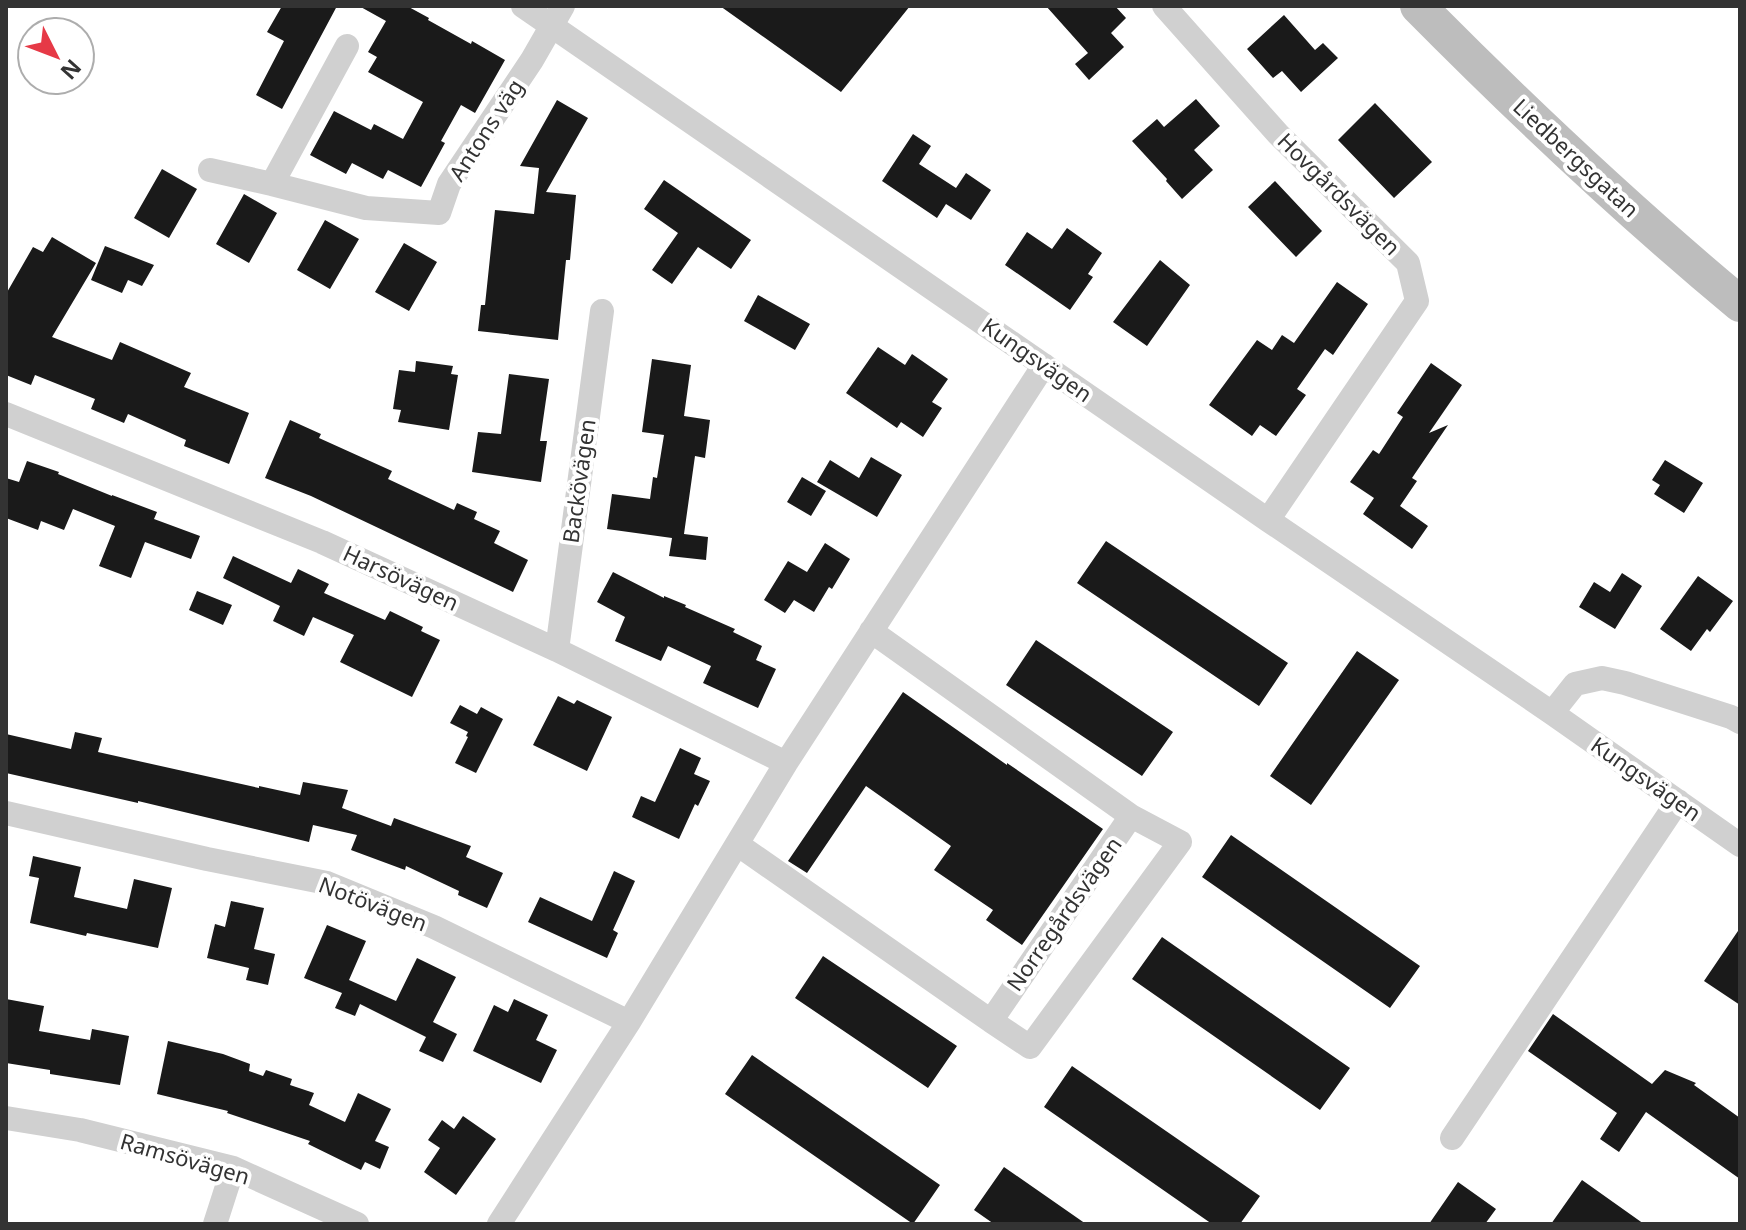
<svg xmlns="http://www.w3.org/2000/svg" width="1746" height="1230" viewBox="0 0 1746 1230" font-family="'Noto Sans',sans-serif">
  <rect width="100%" height="100%" fill="#fff"/>
  <!-- building -->
  <path fill="#1a1a1a" d="M282,6h55l-55,103 -26,-14 28,-54 -17,-9z
    M359,6h48l22,12 -1,2 43,24 1,-3 33,19 -30,53 -14,-8 -20,36 4,2 -24,44 -33,-17 -5,9 -31,-16 -6,11 -36,-19 24,-44 37,19 3,-6 29,15 20,-37 -55,-30 9,-15 -9,-5 18,-31z
    M720,6h190l-69,86z
    M1046,6h69l11,12 -15,15 13,14 -35,33 -14,-16 13,-11z
    M1284,15l31,35 8,-7 15,15 -37,34 -19,-21 -9,7 -26,-29z
    M1196,99l24,27 -26,24 19,20 -31,29 -16,-18 1,-2 -35,-38 25,-22 7,8z
    M557,100l31,18 -42,74 30,3 -6,65h-4l-8,80 -80,-9 3,-26h4l10,-95 39,4 5,-46 -19,-2z
    M1375,103l57,59 -38,36 -56,-58z
    M913,134l18,12 -12,18 37,24 10,-15 25,17 -20,30 -25,-16 -9,14 -55,-37z
    M162,169l35,20 -28,49 -35,-20z
    M664,180l87,60 -20,29 -33,-22 -26,37 -20,-14 26,-37 -34,-24z
    M1275,181l47,50 -26,26 -48,-50z
    M244,194l33,19 -28,50 -33,-19z
    M325,220l34,19 -29,50 -33,-19z
    M1067,228l35,25 -14,21 5,3 -23,33 -65,-45 22,-33 25,17z
    M52,237l44,26 -44,74 60,23 8,-18 71,31 -7,14 65,26 -20,51 -45,-18 2,-6 -58,-26 -4,9 -33,-14 4,-10 -60,-24 -4,10 -25,-10v-81l27,-47 10,5z
    M404,243l33,19 -28,49 -34,-19z
    M105,246l49,19 -12,21 -14,-6 -6,13 -31,-13z
    M1160,260l30,25 -43,61 -34,-24z
    M1337,282l31,22 -35,51 -8,-6 -28,40 9,6 -30,41 -16,-11 -8,11 -43,-31 48,-65 15,10 10,-15 12,8z
    M758,295l52,29 -15,26 -51,-29z
    M878,347l27,18 7,-11 36,25 -16,23 10,6 -19,29 -22,-15 -4,6 -51,-35z
    M652,359l39,6 -7,51 26,4 -5,38 -10,-2 -11,78 24,3 -2,23 -37,-4 3,-18 -65,-9 5,-35 38,5 3,-22 4,1 7,-43 -22,-3z
    M416,361l37,5 -2,8 7,1 -9,55 -51,-8 3,-12 -8,-1 6,-39 16,2z
    M1431,363l31,22 -33,48 19,-8 -36,53 5,3 -17,25 28,20 -16,23 -49,-35 11,-16 -24,-16 23,-32 6,4 24,-37 -6,-4z
    M509,374l40,5 -9,62h7l-6,41 -69,-10 6,-40 23,2z
    M290,420l31,14 -2,4 73,33 -4,8 66,31 3,-7 20,9 -3,7 26,12 -6,12 34,17 -15,32 -202,-96 -46,-18z
    M871,457l31,18 -25,42 -60,-35 13,-22 29,18z
    M1665,460l38,23 -19,30 -30,-19 6,-9 -8,-5z
    M27,461l32,11 -1,2 54,22v-1l45,17 -3,7 46,17 -9,23 -46,-17 -14,36 -32,-12 16,-40 -42,-17 -9,21 -23,-9 -3,9 -32,-12v-40l13,4z
    M802,477l24,14 -15,25 -24,-14z
    M1106,541l182,122 -29,43 -182,-123z
    M825,543l25,16 -18,30 -3,-2 -15,25 -20,-12 -9,13 -21,-13 24,-39 19,11z
    M233,556l58,27 7,-14 31,15 -5,9 61,27 5,-9 33,16 -2,4 19,9 -28,57 -72,-35 14,-27 -41,-18 -9,19 -31,-15 7,-15 -57,-28z
    M613,572l51,26v-2l22,9 -1,2 50,22 -2,3 29,14 -6,14 20,9 -18,39 -55,-25 8,-17 -43,-20 -7,15 -46,-20 10,-24 -28,-15z
    M1622,573l20,13 -27,43 -36,-22 15,-25 16,10z
    M1698,576l35,25 -23,31 -3,-3 -16,22 -31,-22z
    M197,591l35,14 -9,20 -34,-15z
    M1036,640l137,92 -31,44 -136,-91z
    M1357,651l42,29 -88,125 -41,-29z
    M903,692l104,73v-2l96,66 -81,116 -36,-25 7,-10 -59,-40 17,-24 -85,-60 -59,87 -19,-12z
    M558,696l16,8 3,-4 35,17 -25,54 -54,-26z
    M460,705l17,9 4,-7 22,12 -27,54 -21,-10 13,-26 -2,-1 2,-4 -18,-9z
    M75,732l27,6 -4,14 161,36v-2l41,9 3,-13 45,8 -6,18 49,18 3,-8 77,28 -5,11 37,16 -16,35 -29,-13 1,-4 -53,-25 -1,4 -54,-20 6,-15 -44,-10 -4,17 -171,-41v2l-132,-30v-39l65,15z
    M680,748l21,10 -7,16 16,7 -12,25 -3,-2 -16,35 -47,-22 9,-21 14,6z
    M1231,835l189,131 -30,42 -188,-131z
    M33,856l48,11 -7,30 53,12 7,-30 38,9 -14,60 -71,-15 -1,3 -56,-13 9,-45 -10,-2z
    M614,871l21,10 -22,49 5,3 -11,25 -79,-36 12,-25 52,24z
    M231,901l33,7 -10,41 21,5 -7,31 -22,-5 3,-12 -42,-10 8,-34 10,3z
    M327,925l39,16 -17,39 47,21 21,-43 39,19 -23,45 24,12 -14,28 -24,-11 7,-14 -66,-33 -5,12 -20,-8 7,-15 -38,-15z
    M1740,928v77l-36,-24z
    M1162,937l188,131 -30,42 -188,-131z
    M823,956l134,90 -29,42 -133,-90z
    M6,999l38,7 -5,25 51,9 2,-11 37,7 -9,49 -70,-11v-4l-44,-7z
    M514,999l34,16 -12,25 21,10 -16,33 -68,-32 21,-46 14,7z
    M1553,1014l99,70 13,-14 31,13 -2,2 46,33v61l-94,-67 -27,40 -19,-13 17,-26 -89,-62z
    M168,1041l55,13 27,10 -1,7 14,5 3,-6 26,9 -2,6 24,8 -5,12 36,17 13,-29 33,16 -16,32 14,6 -9,22 -15,-7 -4,8 -53,-26 2,-3 -83,-28 1,-2 -71,-17z
    M752,1055l188,130 -27,39 -188,-130z
    M1072,1066l188,130 -20,28h-28l-168,-117z
    M463,1116l33,23 -40,56 -32,-23 16,-24 -12,-8 14,-20 12,9z
    M1004,1167l82,57h-92l-20,-14z
    M1582,1180l62,44h-93z
    M1458,1182l38,27 -11,15h-56z"/>
  <g fill="none" stroke-linecap="round" stroke-linejoin="round">
    <!-- street -->
    <path stroke="#d0d0d0" stroke-width="24" d="M523,6l745,514 284,193 188,132
      M1164,6l114,128 130,129 9,38 -149,219
      M210,170l62,14 94,24 73,5 10,-29 83,-124 31,-54
      M272,184l75,-138
      M6,414l316,128 235,108 229,113
      M557,650l45,-339
      M1552,713l23,-29 27,-6 23,5 106,34 9,5
      M6,813l201,46 120,24 107,44 195,95
      M737,844l254,177 140,-205 -260,-185
      M991,1021l39,26 150,-205 -49,-26
      M6,1118l74,12 153,38 124,56
      M1452,1138l226,-337
      M215,1224l18,-56
      M499,1224l130,-202 157,-259 258,-398"/>
    <!-- secondary -->
    <path stroke="#bdbdbd" stroke-width="36" d="M1418,6c103,104 209,204 322,298"/>
  </g>
  <g text-anchor="middle" stroke-width="8" stroke-linejoin="round" paint-order="stroke">
    <!-- street labels -->
    <g font-size="22" fill="#333" stroke="#fff">
      <text transform="translate(486 130) rotate(-57)" y="8">Antons väg</text>
      <text transform="translate(1576 158) rotate(43)" y="8">Liedbergsgatan</text>
      <text transform="translate(1339 194) rotate(45)" y="8">Hovgårdsvägen</text>
      <text transform="translate(1037 360) rotate(35)" y="8">Kungsvägen</text>
      <text transform="translate(579 481) rotate(-82)" y="8">Backövägen</text>
      <text transform="translate(401 578) rotate(25)" y="8">Harsövägen</text>
      <text transform="translate(1646 779) rotate(35)" y="8">Kungsvägen</text>
      <text transform="translate(373 904) rotate(21)" y="8">Notövägen</text>
      <text transform="translate(1064 914) rotate(-55)" y="8">Norregårdsvägen</text>
      <text transform="translate(185 1159) rotate(16)" y="8">Ramsövägen</text>
    </g>
  </g>
  <!-- border -->
  <rect width="1746" height="1230" fill="none" stroke="#333333" stroke-width="16"/>
  <!-- north arrow -->
  <g transform="translate(56 56) rotate(132)"><circle r="38" fill="#ffffff" stroke="#adadad" stroke-width="2"/>
  <path d="M0-6L14 30L0 20L-14 30Z" fill="#e63946"/>
  <text y="-12" font-size="22" font-weight="bold" text-anchor="middle" fill="#333333">N</text>
  </g>
</svg>
